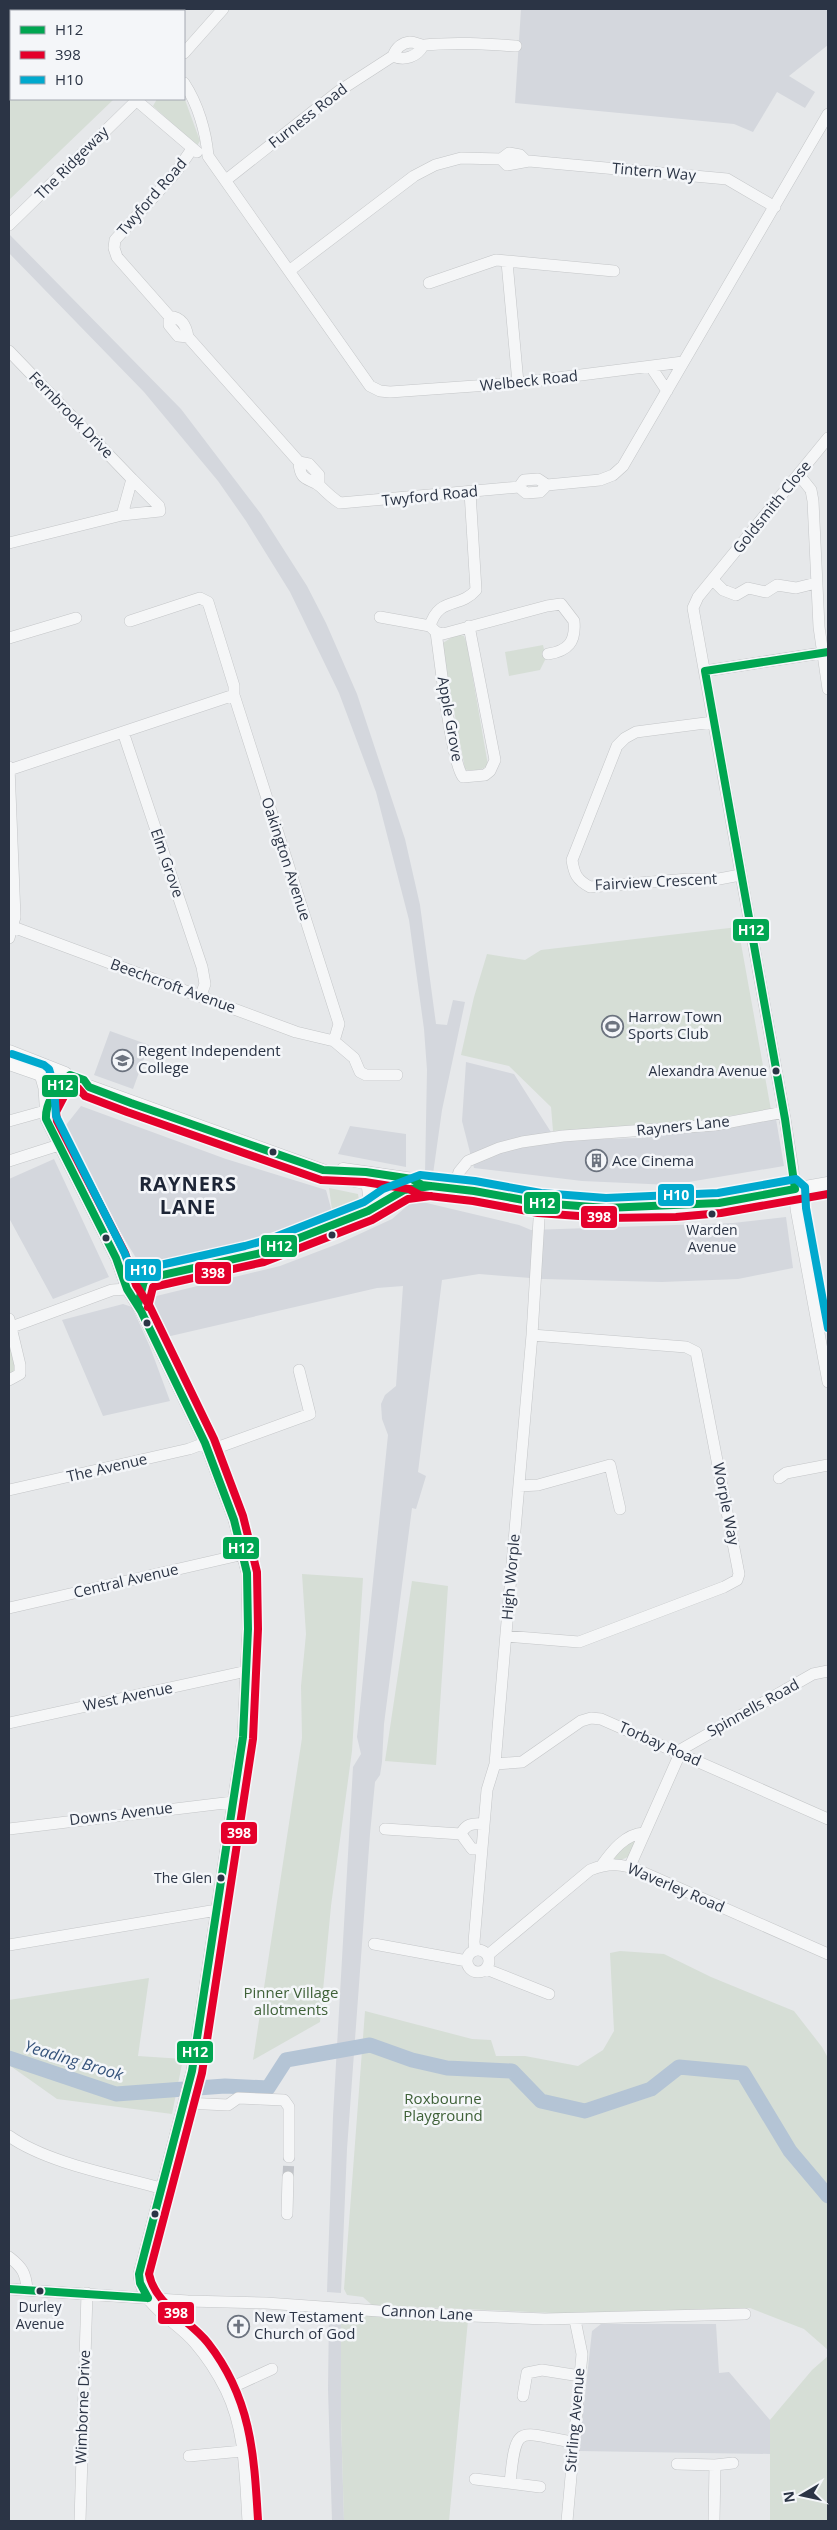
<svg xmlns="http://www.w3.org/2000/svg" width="837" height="2530" viewBox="0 0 837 2530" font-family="'Open Sans',sans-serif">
  <rect width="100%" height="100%" fill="#e6e8ea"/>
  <!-- built -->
  <path fill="#d4d7dd" d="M521,9h307v36l-39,31 26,16 -10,16 -28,-16 -24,40 -19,-8 -219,-21z
    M9,234l172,175 80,105 46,72 19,37 31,71 48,145 15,66 16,119 11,1 6,-25 12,2 -23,108 -9,64h-8l2,-104 -3,-41 -15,-109 -33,-128 -37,-99 -49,-101 -44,-71 -28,-40 -74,-89 -135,-139z
    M110,1031l39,14 -16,44 -39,-14z
    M466,1062l48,12 42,66 86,-2 134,-19 8,47 -113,19 -89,-4 -108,-13 -12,-47z
    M81,1106l145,53 100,31 6,22 -90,34 -101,20 -46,-75 -29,-66z
    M350,1126l56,8v33l-68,-13z
    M54,1159l55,118 -56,22 -44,-81v-39z
    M414,1200l105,25 12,5 202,-7 53,-6 7,51 -55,11 -76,3 -119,-3 -64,-5 -37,6 -24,192 8,4 -10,33 -4,-1 -28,216 -2,38 -2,13 -5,7 -5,52 -23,315 -6,144 -14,-1 6,-176 20,-349 8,-13 -4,-17 31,-302 -6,-16 -1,-15 4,-9 11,-9 7,-100 -26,2 -215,50 -18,-39 136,-33 60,-23 52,-24z
    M123,1304l9,3 18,40 20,54 -67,15 -41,-96z
    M329,2311l12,1v105l3,104h-12l-4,-132z
    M601,2324h115l3,49 10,-1 41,48 1,34 -192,-3 13,-120z"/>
  <!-- green -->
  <path fill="#d6ded6" d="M9,9h147l2,2h-147v88h103l-105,101z
    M184,97l16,44 -3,5 -44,-40 4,-7h27z
    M457,634l7,2 3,9 21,120c-4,5 -17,7 -23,4l-23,-122 1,-4z
    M543,645l3,13 -6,12 -31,6 -4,-24z
    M738,927l33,183 -101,14 -117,7 -2,-24 -42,-41 -48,-11 13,-58 13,-43 38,6 16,-10z
    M329,1188l29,6 1,6 -27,10z
    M9,1336l11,29 -11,15z
    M302,1574l61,4 -11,173 -21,155 -11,116 -67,38 49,-322 -1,-52 5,-52z
    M412,1581l36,5 -12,179 -51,-4z
    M636,1839l-6,17 -9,4 -6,-1 -2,-4z
    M620,1951l44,3 47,23 83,34 28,36 6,11v292l-24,-21 -54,-21 -174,6 -204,-9 -9,-8 -16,-2 -3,-6 21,-278 107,28 19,1 5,16h29l53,10 25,-16 11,-19 -4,-78z
    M149,1978l-11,78 45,3 -11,55 -115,-15 -48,-34v-65z
    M341,2312l127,8 -19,201h-105l-3,-104z
    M828,2356v165h-58v-101l42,-50z"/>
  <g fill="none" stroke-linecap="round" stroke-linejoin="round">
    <!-- river -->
    <path stroke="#b4c4d5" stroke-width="15" d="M9,2058l107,36 109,-8 43,2 18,-28 84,-15 42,15 35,8 65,3 29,30 44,10 66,-22 28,-22 64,6 47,78 38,45"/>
    <!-- minor-tunnel -->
    <path stroke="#c1c4c9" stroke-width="11" stroke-dasharray="11 5.5" stroke-linecap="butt" d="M288,2177l1,-20"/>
    <defs>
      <path id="minor" d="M184,53l39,-44
        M393,56c11,5 24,1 30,-10
        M184,83c14,21 22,49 24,73l162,230 10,5 10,1 128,-9 165,-21
        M136,100l61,52
        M501,159l6,6 22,-4 198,18 48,28
        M226,180l113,-89 54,-35c3,-8 9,-13 17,-14 6,0 10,4 15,3 30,-3 60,-1 91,1
        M9,225l129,-126
        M507,262l11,121
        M289,271l125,-95 21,-11 26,-7 40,1 8,-6 11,2 6,6
        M429,283l67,-23 118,11
        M169,316c13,2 17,9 19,21l111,125c1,22 12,15 22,25 6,6 11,11 19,16l179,-16 7,6 14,-1 7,-7 53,-5 13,-5 10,-9 205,-352
        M188,337l-10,-1 -9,-11v-9l-52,-59 -3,-9 1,-8 61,-68 16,-23
        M9,351l123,128 -10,36 -113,28
        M651,367l16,24
        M828,438l-130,159 -5,11 92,511 8,51 3,39 32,173
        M299,462l10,2 10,11v10
        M799,475l12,15 2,11 6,126 9,62
        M519,487l5,-7 14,-1 9,6
        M470,492l6,98c-16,19 -37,6 -46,36l6,6 7,2 104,-28 14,-2 13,17c2,21 -6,30 -26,33
        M122,515l38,-4 -1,-5 -27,-27
        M713,580l10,10 13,5 12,-7 18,4 11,-7 19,3 20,-5
        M380,617l50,9
        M130,621l70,-23 8,4 26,84v9l105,329 -5,17 20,17 6,14 6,3h31
        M436,632c4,27 15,129 27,145l22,-2 5,-4 5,-11 -26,-134
        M9,638l67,-20
        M705,671l123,-19
        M713,722l-77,10 -11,6 -8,8 -45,114c2,14 5,20 18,27l99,-8h30l21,-4
        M123,732l79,235 3,17 -4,11
        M9,767l6,150 -6,21
        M9,770l225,-75
        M13,927l283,105 38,9
        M40,1074l4,14 2,31 70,139 11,31 14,22 64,132 29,77 13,53 1,56 -5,108 -51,334 -53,203c2,33 37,46 56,69 12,14 23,31 31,47 20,41 19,88 22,131
        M45,1111l14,-26 9,-8
        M9,1121l36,-10
        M9,1161l50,-16
        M454,1189l5,-17 9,-11 31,-13 23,-6 41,-6 152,-11 69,-13
        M359,1213l10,-14 -2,-15 -3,-8
        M120,1268l29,10
        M9,1319l11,46v9l-11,6
        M9,1328l103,-38 15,-1 22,-11 99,-22 25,-8 96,-37 18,-13 24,-10
        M208,1451l102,-37 -11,-44
        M779,1478l7,-5 42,-8
        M519,1486l19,-1 72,-20 10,44
        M9,1490l180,-41 16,-6
        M9,1608l235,-54
        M506,1636l73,6 145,-55 13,-7 2,-6 -43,-222 -10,-5 -154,-12
        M9,1723l238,-52
        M495,1764l27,-2 59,-41 10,-3 10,1 227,100
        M9,1829l224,-27
        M385,1829l76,5
        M481,1849h-9l-11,-15c5,-10 11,-11 22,-10
        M602,1865c10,-14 23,-31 42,-32
        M630,1866l52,-117 131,-75 15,-3
        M374,1944l93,17
        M9,1945l208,-35
        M467 1961a11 11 0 1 1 22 0a11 11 0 1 1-22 0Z
        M475,1950l-1,-8 13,-152 8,-26 10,-119 27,-310 8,-132
        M488,1955l102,-85c18,-7 32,-7 50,1l188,83
        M486,1969l63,25
        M184,2103l44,2 10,-7 46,2 5,7v50
        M9,2136c38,27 105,39 151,52
        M287,2214l1,-37
        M9,2257c13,10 17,16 18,33
        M9,2289l179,12 78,2 155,11 124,5 200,-5
        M226,2390l46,-21
        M523,2396l4,-23 15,-3 38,6
        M189,2456l53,-5
        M677,2464l38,1 -1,56
        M715,2465l18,-2
        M475,2479l65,8
        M510,2483c6,-63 9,-49 63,-41
        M80,2521l7,-228
        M567,2521l15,-167 -7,-34"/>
      <path id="major" d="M9,1052l56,22
        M9,1063l72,25 8,-1 250,90 42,8 31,2 10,-2 52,6 66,12 66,5 113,-5 109,-19
        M343,1170l70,10"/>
    </defs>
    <!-- minor casing -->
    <use href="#minor" stroke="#c4c6c8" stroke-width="12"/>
    <!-- major casing -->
    <use href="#major" stroke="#c2c5c8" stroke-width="15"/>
    <!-- minor -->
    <use href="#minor" stroke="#f5f6f7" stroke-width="11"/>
    <!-- major -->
    <use href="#major" stroke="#f8f8f8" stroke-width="14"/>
    <defs>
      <path id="bus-1" d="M705,671l80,448 10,70
        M705,671l123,-19
        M138,1305l6,-24 5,-3 112,-25 107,-42 36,-21 27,-4
        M9,2289l139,9
        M148,2298l-8,-15 -1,-9 53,-203 51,-334 5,-108 -1,-56 -13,-53 -29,-77 -64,-132 -14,-22 -11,-31 -70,-139c-1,-18 12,-33 24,-44l14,5 5,7 42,16 192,67 43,2 46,7 10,6 52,6 66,12 66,5 113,-5 76,-14"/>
      <path id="bus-2" d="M148,1307l5,-20 111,-25 108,-42 36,-21 23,-3
        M258,2520c-4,-67 -7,-122 -50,-177 -18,-23 -53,-38 -59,-69l53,-201 51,-334 5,-110 -1,-57 -14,-56 -29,-77 -64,-132 -14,-22 -11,-32 -68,-132 -1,-9 11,-21 5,-5 6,2 7,8 42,16 194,68 44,2 44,7 11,6 53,6 65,12 68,5 70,-1 45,-4 107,-19"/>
      <path id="bus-3" d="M12,1054l32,11 5,4 5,17 2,30 69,138 8,21 14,-7 98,-22 25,-7 94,-37 19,-13 37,-14 55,6 66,12 65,5 112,-5 78,-14 9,8 1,21 22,120"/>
    </defs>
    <!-- bus-1 casing -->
    <use href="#bus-1" stroke="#f4f6f9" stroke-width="11"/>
    <!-- bus-2 casing -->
    <use href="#bus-2" stroke="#f4f6f9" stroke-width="11"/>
    <!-- bus-3 casing -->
    <use href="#bus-3" stroke="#f4f6f9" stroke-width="11"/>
    <!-- bus-1 -->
    <use href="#bus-1" stroke="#00a651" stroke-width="8"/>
    <!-- bus-2 -->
    <use href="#bus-2" stroke="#e4002b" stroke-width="8"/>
    <!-- bus-3 -->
    <use href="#bus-3" stroke="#00a9ce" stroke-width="8"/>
  </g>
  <!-- icons -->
  <defs>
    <symbol id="stadium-ring" viewBox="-11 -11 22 22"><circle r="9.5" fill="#f4f6f9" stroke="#6c737f" stroke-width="1.5"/><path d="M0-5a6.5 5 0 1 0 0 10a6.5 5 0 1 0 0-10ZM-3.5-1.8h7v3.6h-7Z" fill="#6c737f"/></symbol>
    <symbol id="school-ring" viewBox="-11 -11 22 22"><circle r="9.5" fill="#f4f6f9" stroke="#6c737f" stroke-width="1.5"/><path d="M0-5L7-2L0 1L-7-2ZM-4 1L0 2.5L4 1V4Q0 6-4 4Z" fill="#6c737f"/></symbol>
    <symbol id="building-ring" viewBox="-11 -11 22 22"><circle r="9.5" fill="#f4f6f9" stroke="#6c737f" stroke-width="1.5"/><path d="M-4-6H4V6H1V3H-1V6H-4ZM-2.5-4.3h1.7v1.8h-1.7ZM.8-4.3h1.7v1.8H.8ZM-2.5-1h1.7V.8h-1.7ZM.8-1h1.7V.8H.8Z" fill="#6c737f"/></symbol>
    <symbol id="church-ring" viewBox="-11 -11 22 22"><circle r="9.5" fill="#f4f6f9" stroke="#6c737f" stroke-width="1.5"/><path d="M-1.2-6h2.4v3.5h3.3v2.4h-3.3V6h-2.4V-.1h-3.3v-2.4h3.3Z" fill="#6c737f"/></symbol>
  </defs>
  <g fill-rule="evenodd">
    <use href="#stadium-ring" x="600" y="1014" width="25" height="25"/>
    <use href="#school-ring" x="110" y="1048" width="25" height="25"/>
    <use href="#building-ring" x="584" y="1148" width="25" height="25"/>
    <use href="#church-ring" x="226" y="2314" width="25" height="25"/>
  </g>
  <!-- markers -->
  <g fill="#2b3445" stroke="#f4f6f9" stroke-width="2">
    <circle cx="776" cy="1071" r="4.5"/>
    <circle cx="273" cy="1152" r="4.5"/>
    <circle cx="712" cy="1214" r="4.5"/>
    <circle cx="332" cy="1235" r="4.5"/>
    <circle cx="106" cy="1238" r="4.5"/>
    <circle cx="147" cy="1323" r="4.5"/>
    <circle cx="221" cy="1878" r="4.5"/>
    <circle cx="155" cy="2214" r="4.5"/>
    <circle cx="40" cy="2291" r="4.5"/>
  </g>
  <g text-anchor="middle" stroke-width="5" stroke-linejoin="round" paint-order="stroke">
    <!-- bus labels -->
    <g font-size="14" fill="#2b3445" stroke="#f4f6f9" text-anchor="end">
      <text x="767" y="1076">Alexandra Avenue</text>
      <text x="712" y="1235" text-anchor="middle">Warden<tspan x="712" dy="17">Avenue</tspan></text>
      <text x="212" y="1883">The Glen</text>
      <text x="40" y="2312" text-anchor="middle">Durley<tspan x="40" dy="17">Avenue</tspan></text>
    </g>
    <!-- street labels -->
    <g font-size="15" fill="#2b3445" stroke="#f4f6f9">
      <text transform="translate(308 116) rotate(-38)" y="5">Furness Road</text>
      <text transform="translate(72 163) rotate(-45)" y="5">The Ridgeway</text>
      <text transform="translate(654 172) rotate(5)" y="5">Tintern Way</text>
      <text transform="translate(152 197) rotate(-49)" y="5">Twyford Road</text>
      <text transform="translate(529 381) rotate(-6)" y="5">Welbeck Road</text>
      <text transform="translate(71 415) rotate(46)" y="5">Fernbrook Drive</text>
      <text transform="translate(430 496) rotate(-6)" y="5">Twyford Road</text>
      <text transform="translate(772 507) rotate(-51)" y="5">Goldsmith Close</text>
      <text transform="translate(450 719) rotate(80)" y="5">Apple Grove</text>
      <text transform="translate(286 859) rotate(72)" y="5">Oakington Avenue</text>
      <text transform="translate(167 863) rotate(71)" y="5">Elm Grove</text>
      <text transform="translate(656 882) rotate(-3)" y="5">Fairview Crescent</text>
      <text transform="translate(173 986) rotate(20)" y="5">Beechcroft Avenue</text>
      <text transform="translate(683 1126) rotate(-6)" y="5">Rayners Lane</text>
      <text transform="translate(107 1468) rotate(-13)" y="5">The Avenue</text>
      <text transform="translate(726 1504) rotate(79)" y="5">Worple Way</text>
      <text transform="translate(511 1577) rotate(-85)" y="5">High Worple</text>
      <text transform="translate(126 1581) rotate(-13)" y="5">Central Avenue</text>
      <text transform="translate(128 1697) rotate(-12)" y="5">West Avenue</text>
      <text transform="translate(753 1708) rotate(-29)" y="5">Spinnells Road</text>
      <text transform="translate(660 1744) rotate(24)" y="5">Torbay Road</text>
      <text transform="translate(121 1814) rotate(-7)" y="5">Downs Avenue</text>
      <text transform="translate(676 1888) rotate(23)" y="5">Waverley Road</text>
      <text transform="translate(427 2313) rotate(3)" y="5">Cannon Lane</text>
      <text transform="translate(83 2407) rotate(-88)" y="5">Wimborne Drive</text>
      <text transform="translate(575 2420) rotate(-85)" y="5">Stirling Avenue</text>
    </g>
    <!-- poi labels -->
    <g font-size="15" fill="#2b3445" stroke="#f4f6f9" text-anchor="start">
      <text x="628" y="1022">Harrow Town<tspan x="628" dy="17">Sports Club</tspan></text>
      <text x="138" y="1056">Regent Independent<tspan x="138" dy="17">College</tspan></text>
      <text x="612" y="1166">Ace Cinema</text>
      <text x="254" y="2322">New Testament<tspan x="254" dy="17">Church of God</tspan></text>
    </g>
    <!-- park labels -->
    <g font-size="15" fill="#3f6138" stroke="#f4f6f9">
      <text x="291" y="1998">Pinner Village<tspan x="291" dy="17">allotments</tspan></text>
      <text x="443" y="2104">Roxbourne<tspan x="443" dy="17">Playground</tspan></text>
    </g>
    <!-- water labels -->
    <g font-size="16" font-style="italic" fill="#34527a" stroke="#f4f6f9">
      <text transform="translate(74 2060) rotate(17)" y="6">Yeading Brook</text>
    </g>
    <!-- district labels -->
    <g font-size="20" font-weight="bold" letter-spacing="1" fill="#1d2536" stroke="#f4f6f9">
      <text x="188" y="1191">RAYNERS<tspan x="188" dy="23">LANE</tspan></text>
    </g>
  </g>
  <g stroke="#f4f6f9" stroke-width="2">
    <rect x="732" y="918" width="38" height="24" rx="5" fill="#00a651"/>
    <rect x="41" y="1074" width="38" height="24" rx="5" fill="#00a651"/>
    <rect x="657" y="1183" width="38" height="24" rx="5" fill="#00a9ce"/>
    <rect x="523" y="1191" width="38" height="24" rx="5" fill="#00a651"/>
    <rect x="580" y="1205" width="38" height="24" rx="5" fill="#e4002b"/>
    <rect x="260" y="1234" width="38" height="24" rx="5" fill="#00a651"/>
    <rect x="124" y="1258" width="38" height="24" rx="5" fill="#00a9ce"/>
    <rect x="194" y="1261" width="38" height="24" rx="5" fill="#e4002b"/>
    <rect x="222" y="1536" width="38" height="24" rx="5" fill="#00a651"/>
    <rect x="220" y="1821" width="38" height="24" rx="5" fill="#e4002b"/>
    <rect x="176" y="2040" width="38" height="24" rx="5" fill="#00a651"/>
    <rect x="157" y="2301" width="38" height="24" rx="5" fill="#e4002b"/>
  </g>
  <g font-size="14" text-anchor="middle" font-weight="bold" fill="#fff">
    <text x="751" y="935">H12</text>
    <text x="60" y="1090">H12</text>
    <text x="676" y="1200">H10</text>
    <text x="542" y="1208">H12</text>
    <text x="599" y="1222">398</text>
    <text x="279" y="1251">H12</text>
    <text x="143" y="1275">H10</text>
    <text x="213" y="1278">398</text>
    <text x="241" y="1553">H12</text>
    <text x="239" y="1838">398</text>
    <text x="195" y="2057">H12</text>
    <text x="176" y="2318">398</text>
  </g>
  <!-- border -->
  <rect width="837" height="2530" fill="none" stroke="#2b3445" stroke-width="20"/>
  <!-- legend -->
  <rect x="10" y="10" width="175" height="90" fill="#f4f6f9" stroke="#a4a8b1"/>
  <rect x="20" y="26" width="25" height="8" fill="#00a651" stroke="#a4a8b1"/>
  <text x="55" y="35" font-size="15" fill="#2b3445">H12</text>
  <rect x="20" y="51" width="25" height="8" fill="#e4002b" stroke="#a4a8b1"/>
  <text x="55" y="60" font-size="15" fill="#2b3445">398</text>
  <rect x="20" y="76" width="25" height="8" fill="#00a9ce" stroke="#a4a8b1"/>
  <text x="55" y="85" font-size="15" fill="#2b3445">H10</text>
  <!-- north arrow -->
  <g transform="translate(802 2495) rotate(261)" stroke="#f4f6f9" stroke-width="4" paint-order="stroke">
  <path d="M0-4L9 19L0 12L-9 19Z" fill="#2b3445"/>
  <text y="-8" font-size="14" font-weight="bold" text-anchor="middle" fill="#2b3445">N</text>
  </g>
</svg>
